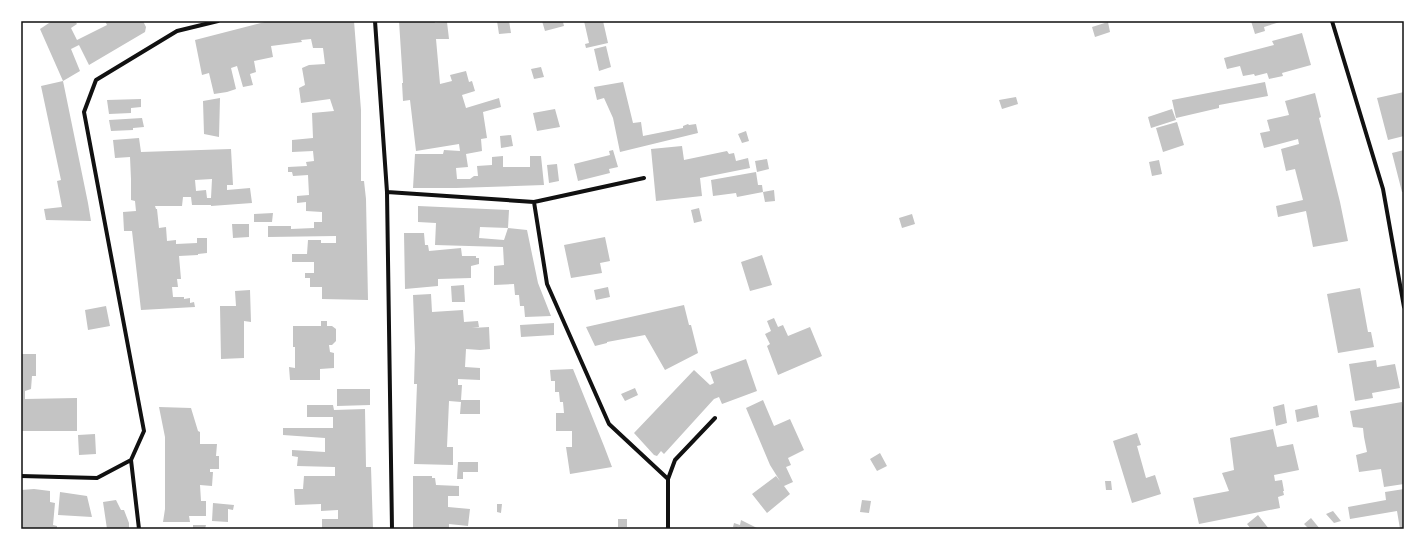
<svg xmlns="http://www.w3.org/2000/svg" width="1425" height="550" viewBox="0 0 1425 550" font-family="'Titillium Web',sans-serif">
  <rect width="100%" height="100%" fill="#fff"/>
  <!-- building -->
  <path fill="#c4c4c4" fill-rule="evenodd" d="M52,21h23l2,3 -6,4 6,12 30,-15 -2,-4h38l3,6 -1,5 -56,33 -10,-20 -8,4 9,22 -17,10 -23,-52z
    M269,21h85l7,89v71h3l2,18 2,101 -46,-1v-12h-12v-9h-5v-5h9v-11h-22v-8h15l1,-14h13v3h15v-7l-68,1v-11h23v3l23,-1v-6h8v-10l-16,-1v-9l-9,1v-7l12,-1 -1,-20 -15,1 -1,-4h-4v-5l19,-1 -1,-4 8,-1 -1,-10 -21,1v-12l21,-2 -1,-25 22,-2 -4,-12 -29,4 -2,-15 6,-3 -3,-17 7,-3 16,-1 -2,-16h-10l-2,-9 -10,1 1,2 -31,4 2,11 -19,4 2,11 -6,2 3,11 -10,2 -6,-21 -6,2 5,21 -9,3 -13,2 -5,-21 -7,2 -7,-35z
    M399,21h35l1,2 12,-1 2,17h-13l4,45 12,-3 -2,-6 16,-4 3,11 3,-1 3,10 -13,4 4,13 33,-10 2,9 -18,5 4,26 -6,1 1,12 -16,3 2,13 -12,1 1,11h13l4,-3h4l-1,-10 15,-1v-8l11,-1v11h27v-11h11l3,29 -88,3h-43l2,-34h28l1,-4 16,1 -1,-7 -43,7 -6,-51 -7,1 -1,-18h1z
    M497,21h12l2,12 -12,1z
    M542,21h25v1h-4l1,4 -19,5z
    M584,21h19l5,22 -22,5 -1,-4 4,-1z
    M1251,21h32l-19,6 1,4 -10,3z
    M1108,22l2,10 -15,5 -3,-10z
    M1302,33l9,32 -29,8 1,3 -14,3 -2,-6 -12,3 -1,-2 -11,2 -3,-10 -13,3 -3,-11 50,-13 -2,-4z
    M606,46l5,21 -12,4 -5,-22z
    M541,67l3,10 -10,2 -3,-10z
    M63,81l25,122 3,18 -45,-1 -2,-11 18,-2 -5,-26 4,-1 -20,-94z
    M623,82l10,41 8,-1 2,14 40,-8v-2l5,-2 1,1 7,-1 2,9 -78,19 -7,-34 -9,-20 -7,2 -3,-13z
    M1265,82l3,14 -49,9v3l-43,10 -4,-18z
    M1404,92v44l-16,4 -11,-42z
    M1315,93l6,24 -2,1 21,84 8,39 -35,6 -7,-36 -28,6 -2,-11 27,-6 -8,-31 -9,2 -5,-22 18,-5 -1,-5 -34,9 -4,-15 10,-2 -3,-11 22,-5 -4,-14z
    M1016,97l2,7 -16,5 -3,-9z
    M220,98l-1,39 -15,-3 -1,-33z
    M141,99v8l-10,1v5l-22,1 -2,-14z
    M555,109l5,18 -23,4 -4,-18z
    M1172,109l4,11 -25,8 -3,-11z
    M142,118l2,9 -11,1v2l-22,1 -2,-11z
    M1177,122l7,23 -21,7 -7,-24z
    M746,131l3,10 -7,2 -4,-9z
    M511,135l2,11 -12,2 -1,-12z
    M139,138l2,14 90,-3 2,36h-6v5l23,-2 2,15 -41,3v-1h-19l-1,-8h-8l-1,9h-27l1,3h1l2,19 7,-1 1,14 9,-1v4l21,-1v-5h10v15l-9,1v1l-19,1 2,23h-4l1,8h-6l1,10h11v2l6,-1v5l4,-1 1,5 -54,3 -9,-79h-8l-1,-19 13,-1 -1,-10 -4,-1v-21l-1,-22 -15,1 -2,-18zM212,179l-1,19h-4l-1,-8 -10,1 -1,-11z
    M682,146l2,14 43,-9 2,3 5,-1 2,8 12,-3 2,10 -50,10 2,18 -46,5 -5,-52z
    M613,150l5,17 -9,2 1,4 -32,8 -4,-17 36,-9 -1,-4z
    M1404,150v42h-2l-10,-39z
    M767,159l2,10 -12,3 -2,-11z
    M1159,160l3,14 -10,2 -3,-14z
    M557,164l2,17 -10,2 -2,-18z
    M756,172l2,13h4l1,7 -26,5 -1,-4 -23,3 -2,-16z
    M774,190l1,11 -10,1 -2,-10z
    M418,206l91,4 -1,18 -28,-1 -1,11 25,2 4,-12 19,2 11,53 13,33 -26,1 -1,-11h-4l-1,-11h-4l-1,-11 -20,1v-19l10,-1 -1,-18 -68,-2 1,-22 -18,-1z
    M699,208l3,13 -8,2 -3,-13z
    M273,213l-1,9h-18v-8z
    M912,214l3,10 -13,4 -3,-10z
    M232,224h17v13l-16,1z
    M404,233h20l1,12h3l1,6 32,-3 1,8h14v2h3v6l-8,2v12l-33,1v7l-33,3z
    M605,237l5,24 -10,2 2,10 -31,5 -7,-33z
    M762,255l10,30 -22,6 -9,-29z
    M464,285l1,17h-13l-1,-16z
    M608,287l2,10 -14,3 -2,-10z
    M1360,288l8,44h3l3,15 -36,6 -11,-59z
    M250,290l1,32 -7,-1v37l-23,1 -1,-53h16l-1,-15z
    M431,294l1,18 31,-2 1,12 14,-1 1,6 -7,1 17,-1 1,22 -10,1 -14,-1 -1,18 15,1v12l-22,-1v6h4l-1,15h19v14h-20l1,-12 -12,-1 -2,46h6v18l-39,-1 3,-80h-3l1,-36 -2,-53z
    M684,305l5,20h2l7,28 -33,17 -20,-35 -38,7v1l-12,3 -9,-19z
    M106,306l4,20 -22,4 -3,-20z
    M774,318l4,9 5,-2 5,11 22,-9 12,29 -44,19 -11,-29 3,-2 -5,-10 6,-3 -4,-10z
    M321,321h6v5h5l4,3v12l-4,4h-3l1,7 4,1v15l-14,1v11h-30l-1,-13 6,1v-21h-2v-21h28z
    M554,323v12l-33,2 -1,-12z
    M21,354h15v22h-4l-1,13 -6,2v8l52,-1v33h-56z
    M746,359l11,32 -35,13 -3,-7 -5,2 -50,55 -3,-3 -4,5 -3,-1 -20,-22 60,-63 16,15 4,-2 -4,-11z
    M1376,360l1,7 18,-3 5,24 -28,5 1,5 -18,3 -6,-37z
    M573,369l31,77 8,21 -42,7 -4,-27h6v-16h-16v-18h8l-1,-11h-3l-1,-10h-4v-11h-4l-1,-11z
    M635,388l3,7 -13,6 -4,-7z
    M337,389h33v16l-33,1z
    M763,400l11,26 16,-7 14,31 -16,8 3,7 -5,2 7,15 -9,4 6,8 -23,19 -15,-19 24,-18 4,5 -10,-16 -24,-57z
    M1402,402l2,11v71l-20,3 -3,-18 -22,3 -3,-17 11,-3 -3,-15 -1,-9 -10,-1 -3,-16z
    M1284,404l3,19 -11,3 -3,-19z
    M307,405h26l1,5 31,-1 1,58h5l2,62h-51v-10h16v-9l-17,1v-7l-26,1 -1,-16h9l1,-13h31v-9l-38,-1 1,-9 -6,-1v-6l33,2v-14l-42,-3v-7h50v-11h-26z
    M1317,405l2,12 -22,5 -2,-12z
    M159,407l32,1 7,23 2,1v12h17l-1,12h3v13h-9v3h3l-1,14 -12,-1 1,16h5v15h-17l1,6h-27l2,-13v-72z
    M1273,429l4,18 16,-3 6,26 -25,5 1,6 7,-1 2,11h-1l1,4 -6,2 2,11 -81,16 -6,-26 36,-7 -7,-18 12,-3 -4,-32z
    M1137,433l4,12 -4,1 9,32 9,-3 6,19 -29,9 -19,-62z
    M95,434l1,20 -17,1 -1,-20z
    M880,453l7,13 -10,5 -7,-12z
    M458,462h20v10h-15v7h-6z
    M413,476h19v2h3l1,7 23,1v10h-11v11l22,2 -2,17 -19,-2v5h-36z
    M1105,481h6l1,9h-6z
    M34,489l16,2v11l5,1 -2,22 4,1v3h-36v-39z
    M1404,489v40h-4l-3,-18 -47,8 -2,-12 38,-7 -1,-8z
    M60,492l27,4 5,21 -34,-2z
    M116,500l5,10h3l5,13v6h-22l-4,-27z
    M862,500l9,1 -2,12 -9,-1z
    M213,503l21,2 -1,5 -5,-1v13l-16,-1z
    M497,504h5l-1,9 -4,-1z
    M1333,511l8,10 -7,2 -8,-9z
    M1258,515l11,14h-18l-4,-5z
    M1311,518l9,11h-11l-5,-5z
    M618,519h9v8h-9z
    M741,520l18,9h-17l-4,-2 -1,1 -4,-1 1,-4 6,2z
    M193,525h13l-1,4h-12z"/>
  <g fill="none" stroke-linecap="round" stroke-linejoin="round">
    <!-- minor -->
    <path stroke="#111" stroke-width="4" d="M375,21l12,171 5,337
      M1332,21l51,168 21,118
      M387,192l147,10 110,-24
      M534,202l13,82 62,140 59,55
      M21,476l76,2 34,-18
      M139,529l-8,-69 13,-29 -60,-319 12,-32 81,-49 41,-10
      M668,529v-50l7,-19 40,-42"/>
  </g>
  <!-- border -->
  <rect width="1425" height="550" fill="none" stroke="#ffffff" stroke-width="44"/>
  <rect x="22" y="22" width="1381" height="506" fill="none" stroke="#111" stroke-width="1.5"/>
</svg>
